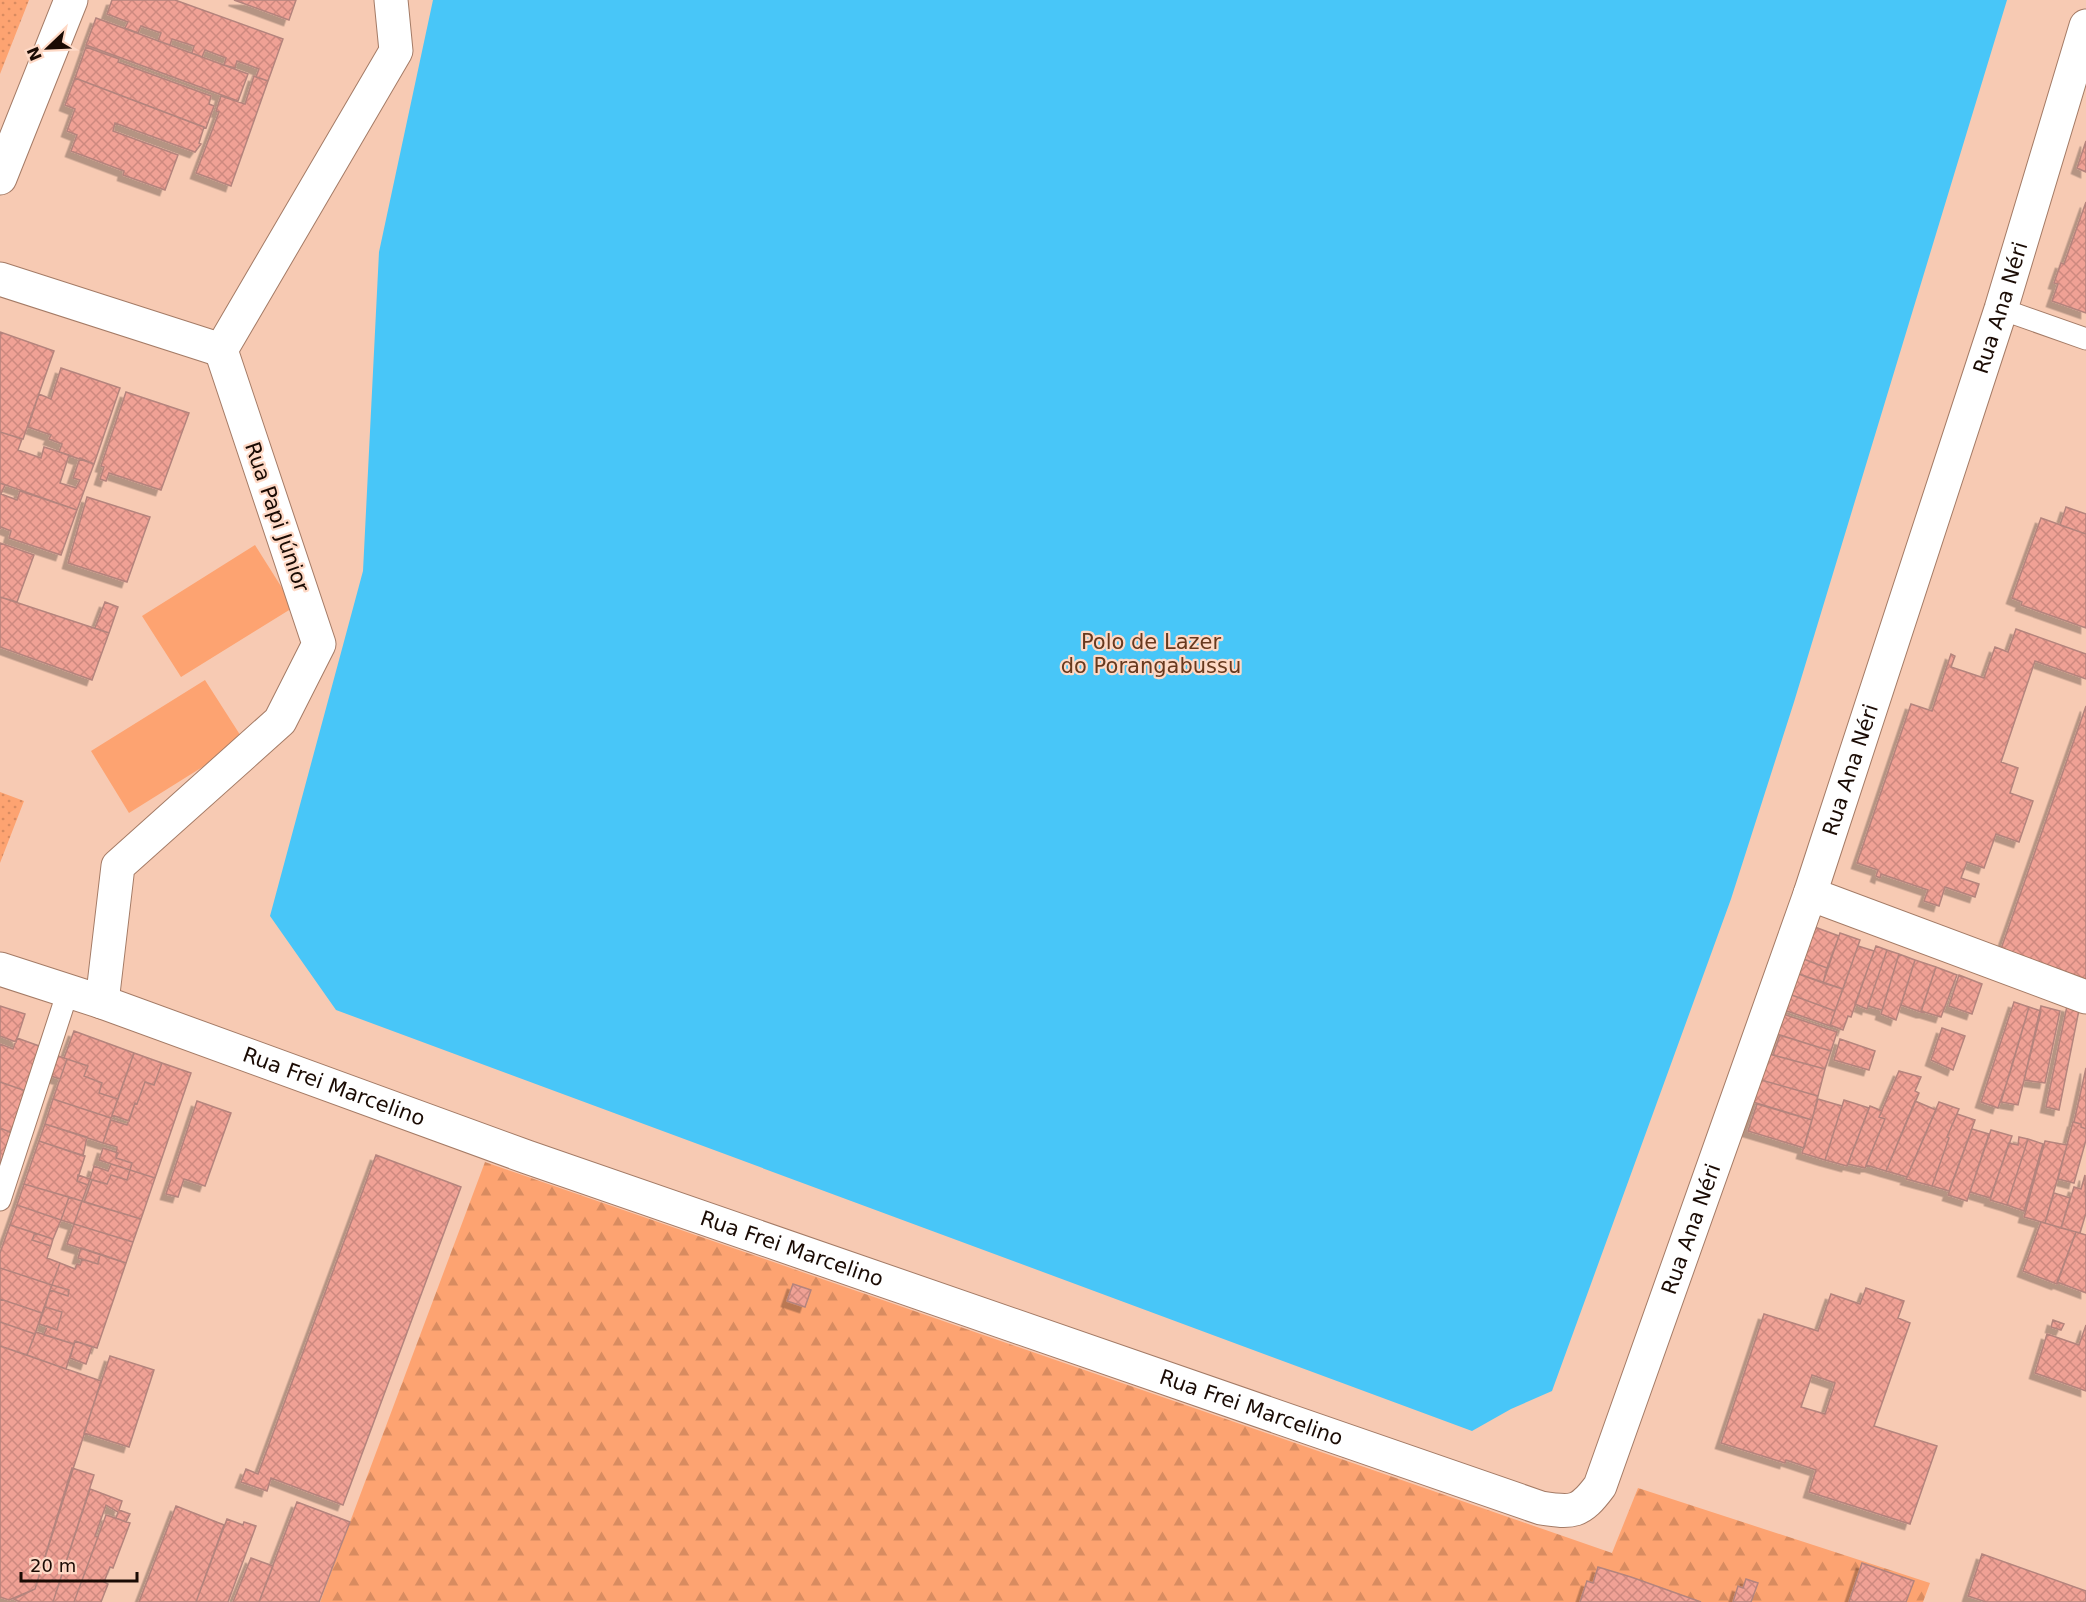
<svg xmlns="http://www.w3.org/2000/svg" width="2086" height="1602" viewBox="0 0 2086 1602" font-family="'DejaVu Sans',sans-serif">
  <defs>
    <pattern id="grass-dots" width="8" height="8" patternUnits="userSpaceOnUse" patternTransform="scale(1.5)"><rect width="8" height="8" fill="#fda371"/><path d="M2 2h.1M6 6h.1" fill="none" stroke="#d88b60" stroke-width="1.8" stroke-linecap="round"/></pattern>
    <pattern id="forest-firs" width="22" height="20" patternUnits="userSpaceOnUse" patternTransform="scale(1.5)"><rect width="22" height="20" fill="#fda371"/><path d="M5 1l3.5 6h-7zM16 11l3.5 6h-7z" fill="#d88b60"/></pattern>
    <pattern id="building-cross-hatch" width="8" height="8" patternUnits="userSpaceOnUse" patternTransform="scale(1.5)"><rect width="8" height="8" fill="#f0a195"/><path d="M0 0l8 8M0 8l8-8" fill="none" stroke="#cd897f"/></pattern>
    <filter id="shadow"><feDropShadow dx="-5.5" dy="5.5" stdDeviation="0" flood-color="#0004"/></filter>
  </defs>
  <rect width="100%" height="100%" fill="#f7cab3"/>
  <!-- grass -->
  <path fill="url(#grass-dots)" d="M0,0h29l-29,74z
    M0,792l24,9 -24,62z"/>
  <!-- forest -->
  <path fill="url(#forest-firs)" d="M485,1162l1127,391 26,-65 292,95 -7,19h-1603z"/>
  <!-- pitch -->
  <path fill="#fda371" d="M255,545l39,62 -113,70 -39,-61z
    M205,680l39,61 -115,72 -38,-62z"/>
  <!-- water -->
  <path fill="#48c6f8" d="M433,0h1574l-213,702 -63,197 -179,492 -41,18 -39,22 -1136,-421 -66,-94 93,-345 16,-319z"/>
  <!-- building -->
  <path fill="url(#building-cross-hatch)" stroke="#b4847d" stroke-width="1.5" fill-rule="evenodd" filter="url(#shadow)" d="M112,0h63l108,39 -15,42 -12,-4 3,-8 -13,-5 -9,-3 -2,7 -11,-3 2,-7 -21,-8 -3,7 -10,-4 2,-7 -22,-7 -2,6 -12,-4 3,-8 -20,-7 -3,7 -13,-5 3,-6 -21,-8z
    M234,0h62l-7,20z
    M96,18l152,56 -10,27 -152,-56z
    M86,47l33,12 -1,3 93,34 -2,8 5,2 -8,22 -131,-50z
    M254,76l14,5 -37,105 -35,-13 23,-61 -3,-1 5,-15 24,8z
    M75,78l129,49 -5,16 2,1 -6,8 -80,-29 -2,8 65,24 -13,35 -42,-15 1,-4 -53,-20 6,-16 -10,-4 8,-22 -10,-4z
    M2086,141v31l-9,-4z
    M2086,202v111l-34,-12 6,-17 -4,-1 7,-20 3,1z
    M0,332l54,19 -31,88 -23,-7z
    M61,368l59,20 -26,76 -35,-12 3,-8 -13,-5 2,-4 -23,-8 11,-33 12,5z
    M126,392l63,21 -28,77 -52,-17 -3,8 -6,-2 4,-12 -3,-1z
    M0,432l22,7 -4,11 23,8 3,-11 25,8 -9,28 16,5 4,-8 -7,-2 7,-20 14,6 -17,46 -77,-27z
    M0,483l5,2 -4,9 16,6 3,-9 57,19 -16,45 -52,-17 2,-7 -10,-4 -1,2z
    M87,497l63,20 -23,65 -59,-19z
    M2066,507l20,7v20l-26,-9z
    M2041,518l45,16v94l-65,-23 1,-3 -10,-4z
    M0,543l34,12 -17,47 -17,-5z
    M0,597l109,36 -17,47 -92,-33z
    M105,602l13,5 -9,26 -14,-5z
    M2016,629l70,25v25l-51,-18 -34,101 17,6 -8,25 23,8 -14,41 -23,-8 -12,34 -17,-6 -6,16 18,6 -4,13 -30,-10 -6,19 -15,-5 4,-11 -47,-16 -1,4 -4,-2 2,-6 -21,-7 54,-159 21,7 19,-57 4,2 -4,11 33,11 11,-31 13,5z
    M2086,706v274l-85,-31z
    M1812,926l27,10 -12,32 -26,-10z
    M1840,933l20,7 -17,49 -20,-6z
    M1858,946l16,5 -23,66 -3,-1 -5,14 -13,-5z
    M1876,946l11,4 -20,59 -12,-5z
    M1887,950l12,4 -17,56 -14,-4z
    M1899,954l16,6 -19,60 -15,-6z
    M1801,958l26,10 -4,15 -27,-10z
    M1915,960l21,7 -15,45 -20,-7z
    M1936,967l21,8 -16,42 -20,-6z
    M1796,973l47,16 -8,22 -46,-17z
    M1959,975l23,9 -10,30 -23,-8z
    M1789,994l46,17 -5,15 -46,-16z
    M2014,1002l15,5 -19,66 -12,35 -17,-6z
    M0,1006l25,8 -9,28 -16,-6z
    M2041,1006l19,5 -15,72 -21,-3z
    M2067,1006l12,4 -20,100 -13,-3z
    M2029,1007l12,4 -23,94 -17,-3z
    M1783,1014l54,18 -6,19 -55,-17z
    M1942,1028l23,8 -12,34 -22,-10z
    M74,1031l60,22 -16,46 -19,-6 3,-10 -18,-7 4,-10 -24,-8z
    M1780,1035l51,16 -6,18 -52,-14z
    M17,1038l25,9 -16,44 -26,-9v-38l13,5z
    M1840,1039l35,12 -6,19 -35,-10z
    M134,1053l28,10 -8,22 -9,-3 -8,22 -2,-1 -6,18 -17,-6z
    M1769,1054l56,15 -7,27 -57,-16z
    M58,1056l9,3 -7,20 -9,-3z
    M67,1059l21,7 -4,10 18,7 -3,10 19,6 -7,19 -58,-19z
    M162,1063l29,10 -36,105 -25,-8 2,-7 -16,-5 1,-11 -14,-4 8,-23 16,5 8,-22 2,1 8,-22 9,3z
    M2086,1068v61l-5,-2v-3l-7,-2z
    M1899,1071l22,6 -6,14 4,2 -33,78 -20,-6 19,-46 -6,-2z
    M1761,1080l57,16 -6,24 -59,-18z
    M0,1082l26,9 -14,42 -12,-5z
    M53,1099l58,19 -8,25 -58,-19z
    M1818,1099l24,7 -17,54 -23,-7z
    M1844,1100l25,8 -22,58 -22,-6z
    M197,1101l34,12 -26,73 -21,-7 -6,18 -12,-3z
    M1915,1101l21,9 -29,67 -21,-6z
    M1939,1102l20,7 -12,28 2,1 -17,48 -26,-7z
    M1757,1104l55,16 -8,28 -56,-17z
    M1870,1106l12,5 -3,6 6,2 -20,49 -17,-4z
    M1957,1114l18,6 -26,71 -17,-5 17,-48 -2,-1z
    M2073,1122l8,2v3l5,2v11l-12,43 -16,-4z
    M45,1124l42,13 -4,19 -44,-15z
    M0,1128l12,5 -12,35z
    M1972,1129l17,5 -22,67 -19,-6z
    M1991,1130l21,6 -22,62 -20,-6z
    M2019,1137l9,2 -21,66 -17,-5 19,-57 9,2z
    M2028,1139l15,5 -19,67 -17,-6z
    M39,1141l46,15 -8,25 11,4 -6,16 -58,-17z
    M2045,1141l22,4 -22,78 -21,-6z
    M103,1148l15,5 -2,5 16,5 -2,7 -31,-10z
    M376,1155l85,32 -118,318 -72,-27 -4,13 -26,-9 5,-13 12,5z
    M111,1164l19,6 -3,10 -16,-5 -4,9 -17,-5 4,-13 14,5z
    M130,1170l25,8 -14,41 -57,-17 8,-22 15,4 4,-9 16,5z
    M78,1175l12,4 -2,6 -11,-4z
    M2085,1175l1,38 -6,20 -19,-5 13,-41 7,2z
    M24,1184l45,13 -8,23 -44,-15z
    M2054,1193l16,5 -9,30 -16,-5z
    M69,1197l13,4 -8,23 -13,-4z
    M82,1201l59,18 -8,23 -59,-18z
    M17,1205l44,15 -8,19 -43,-14z
    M2041,1222l35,10 -19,52 -34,-13z
    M74,1224l59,18 -7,21 -59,-19z
    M10,1225l25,8 -3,7 19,6 -4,12 13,5 -8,22 -52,-17v-15z
    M2076,1232l10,3v58l-29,-11z
    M35,1233l18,6 -2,7 -19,-6z
    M81,1248l19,6 -2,10 -20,-6z
    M100,1254l26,9 -29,85 -22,-7 -1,3 -30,-9 3,-9 10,4 5,-18 -17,-5 5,-17 18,6 1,-6 -17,-5 8,-22 15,6 2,-5 3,1 2,-6 16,5z
    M0,1268l52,17 -10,28 -42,-14z
    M793,1284l18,6 -6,17 -18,-6z
    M52,1285l17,5 -1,6 -18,-6z
    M1866,1288l38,13 -6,17 12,5 -36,103 63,20 -27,78 -101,-32 7,-22 -30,-10 -1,3 -64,-20 43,-129 54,17 13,-37 29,10zM1812,1375l23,8 -10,31 -24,-7z
    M0,1299l42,14 -7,21 -35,-12z
    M45,1307l17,5 -5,18 -18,-6z
    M2053,1320l11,4 -3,6 -10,-3z
    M0,1322l35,12 -8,21 -27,-9z
    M2086,1325v66l-51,-18 12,-39 32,11z
    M36,1332l38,12 -8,25 -39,-14z
    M75,1341l17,6 -6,17 -16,-6z
    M0,1346l101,35 -66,208 -26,11 -9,-3z
    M110,1356l44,14 -25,77 -45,-14z
    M72,1468l22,7 -41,127h-33l-6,-3 21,-10z
    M90,1489l32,12 -3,9 11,4 -4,8 -10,-4 2,-6 -12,-7 -11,31 3,1 -24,65h-21z
    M297,1502l53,20 -31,80h-60z
    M176,1506l48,19 -28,77h-57z
    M106,1515l24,8 -17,45 -3,-1 -6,15 4,2 -7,18h-27z
    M227,1519l16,6 1,-3 12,4 -28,76h-32z
    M1982,1554l104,37v11h-100l-18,-6z
    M251,1558l22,8 -14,36h-26z
    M1862,1563l52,18 -8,21h-57z
    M1598,1567l33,10 70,25h-121l7,-21 6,2z
    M1746,1579l12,4 -7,19h-18l5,-16 5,2z"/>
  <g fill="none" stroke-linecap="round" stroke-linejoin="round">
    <defs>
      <path id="lane" d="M2001,309l85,30
        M0,1200l68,-209"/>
      <g id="street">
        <path d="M0,178l71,-178"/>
        <path d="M0,279l221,71"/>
        <path d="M1810,894l276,103"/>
        <path id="s1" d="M0,969l102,33 425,155 1014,351c32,5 39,5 59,-22l210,-592 191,-585 85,-283"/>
        <path d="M102,1002l16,-136 162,-145 39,-77 -98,-294 175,-299 -5,-51"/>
      </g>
    </defs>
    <!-- lane casing -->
    <use href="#lane" stroke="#a47b66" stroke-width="23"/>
    <!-- street casing -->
    <use href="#street" stroke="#a47b66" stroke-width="35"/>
    <!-- lane -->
    <use href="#lane" stroke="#fff" stroke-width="21"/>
    <!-- street -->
    <use href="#street" stroke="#fff" stroke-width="33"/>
  </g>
  <g text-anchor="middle" stroke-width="4.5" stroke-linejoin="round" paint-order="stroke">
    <!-- street labels -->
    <g font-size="21" fill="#1a0b04" stroke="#fed9c6">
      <text dy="7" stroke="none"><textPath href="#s1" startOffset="2946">Rua Ana Néri</textPath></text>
      <text transform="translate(277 517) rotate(71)" y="7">Rua Papi Júnior</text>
      <text dy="7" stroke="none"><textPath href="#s1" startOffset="2460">Rua Ana Néri</textPath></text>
      <text dy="7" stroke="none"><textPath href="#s1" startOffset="354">Rua Frei Marcelino</textPath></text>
      <text dy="7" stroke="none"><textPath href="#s1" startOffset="1974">Rua Ana Néri</textPath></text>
      <text dy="7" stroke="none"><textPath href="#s1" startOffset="840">Rua Frei Marcelino</textPath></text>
      <text dy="7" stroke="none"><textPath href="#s1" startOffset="1326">Rua Frei Marcelino</textPath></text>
    </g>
    <!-- park labels -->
    <g font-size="21" fill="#67391e" stroke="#fed9c6">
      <text x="1151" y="649">Polo de Lazer<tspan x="1151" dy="24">do Porangabussu</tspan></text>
    </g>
  </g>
  <!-- north arrow -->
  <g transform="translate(48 48) rotate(247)" stroke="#fed9c6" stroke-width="4.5" paint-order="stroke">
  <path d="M0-4.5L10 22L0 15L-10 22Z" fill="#1a0b04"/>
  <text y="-9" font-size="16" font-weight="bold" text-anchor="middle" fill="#1a0b04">N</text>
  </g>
  <!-- scale -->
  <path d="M21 1572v9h116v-9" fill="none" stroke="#1a0b04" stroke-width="3"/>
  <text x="30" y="1572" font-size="18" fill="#1a0b04" stroke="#fed9c6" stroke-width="4.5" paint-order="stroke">20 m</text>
</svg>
